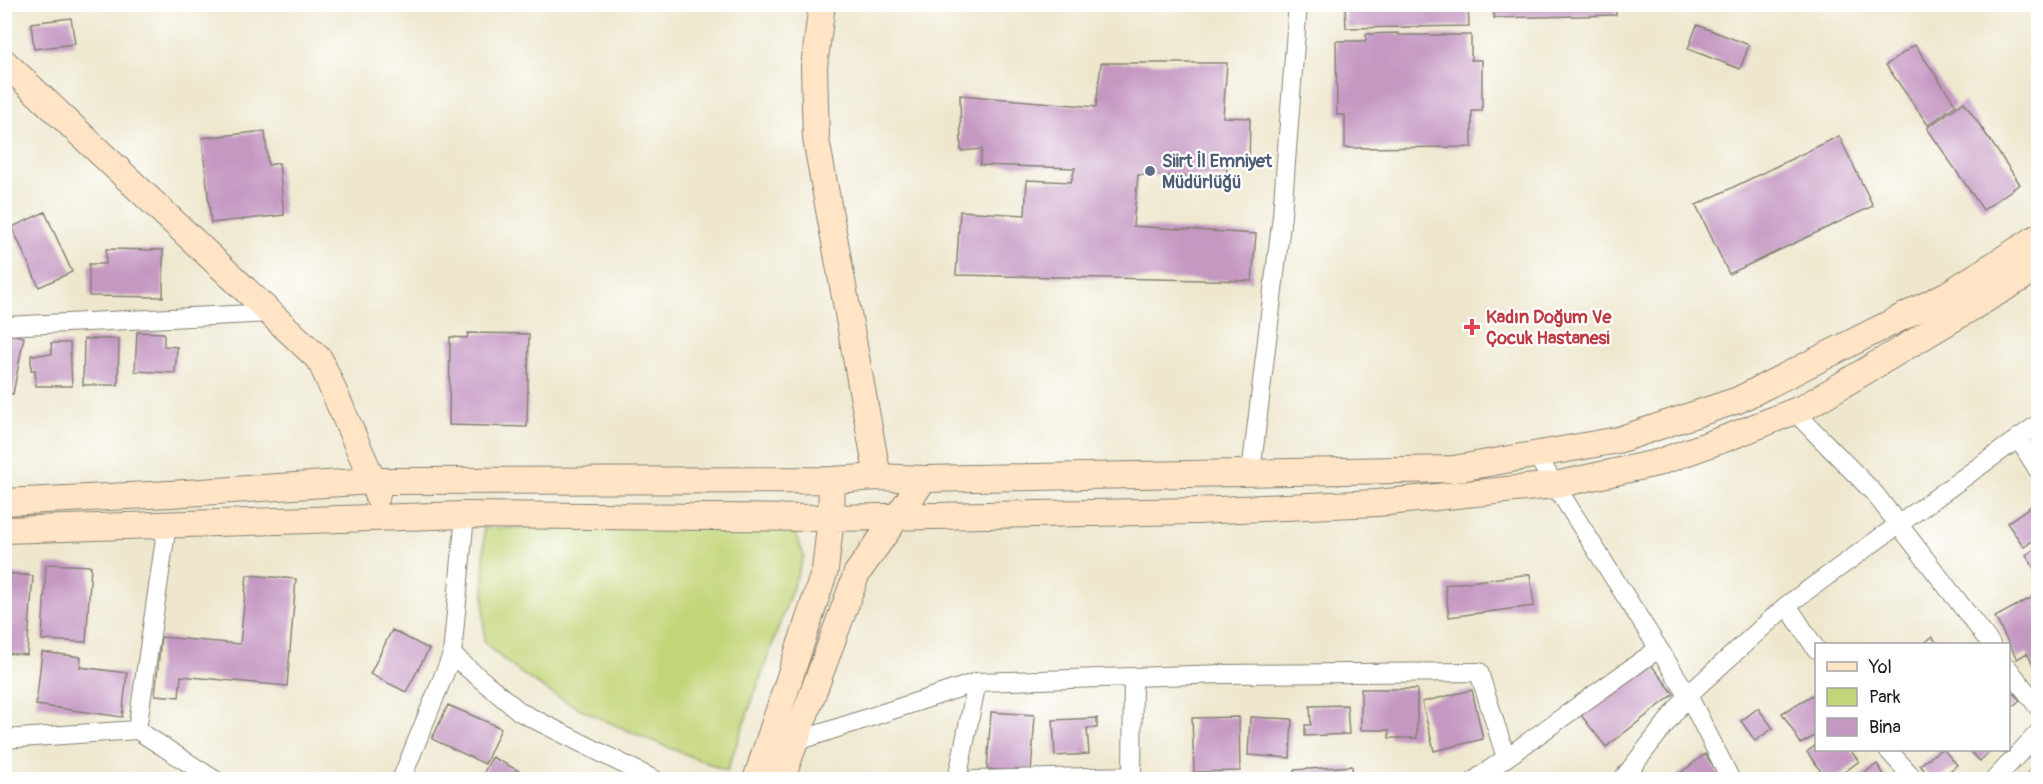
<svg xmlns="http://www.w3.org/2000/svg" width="2043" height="784" viewBox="0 0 2043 784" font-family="Pangolin,sans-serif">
  <rect width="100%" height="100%" fill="#fff"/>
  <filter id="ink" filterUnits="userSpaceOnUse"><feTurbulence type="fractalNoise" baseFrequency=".0167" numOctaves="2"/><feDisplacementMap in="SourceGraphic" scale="12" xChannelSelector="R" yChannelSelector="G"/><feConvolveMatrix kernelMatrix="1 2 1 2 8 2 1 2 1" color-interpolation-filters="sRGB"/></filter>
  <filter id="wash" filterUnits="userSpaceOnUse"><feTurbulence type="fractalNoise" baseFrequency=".008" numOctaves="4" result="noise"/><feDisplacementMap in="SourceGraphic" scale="24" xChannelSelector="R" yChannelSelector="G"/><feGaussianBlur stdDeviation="1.35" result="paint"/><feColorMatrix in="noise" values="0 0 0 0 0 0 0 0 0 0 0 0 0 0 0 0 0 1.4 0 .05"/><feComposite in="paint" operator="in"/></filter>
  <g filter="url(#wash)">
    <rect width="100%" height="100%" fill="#eee7cd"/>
    <!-- green -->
    <path fill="#c2d578" stroke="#6f784a" stroke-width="1.5" d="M789,524l7,11 8,21 -77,215c-84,-35 -177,-64 -243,-129v-114z"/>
    <g id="blocks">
      <!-- building -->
      <path fill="#c598c2" d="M1345,4h123l1,22 -123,2z
        M1493,4h122l1,11 -122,3z
        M71,18l4,26 -41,5 -3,-26z
        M1697,25l52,20 -9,24 -52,-20z
        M1398,33v2h73v25h11v51h-10v36l-127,1v-33h-8l-1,-74h30v-7z
        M1915,45l41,60 -28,20 -42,-60z
        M1101,63h126l-4,54 27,1 -1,49h-22l-1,10 -88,-2 -5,51 123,8 -4,47 -296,-6 4,-64 65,4 2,-35 44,2 4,-14 -95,-3 2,-16 -21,2 -1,-56 136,12z
        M1964,102l56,82 -37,26 -56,-82z
        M265,131l3,34 11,-2 5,52 -73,8 -9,-85z
        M1839,136l34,70 -144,68 -33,-69z
        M45,212l27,60 -33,15 -27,-60z
        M106,249l57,1v47l-74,-1v-32h17z
        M137,332l27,1v13l13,1 -2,26 -40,-2z
        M4,333l20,4 -11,57 -9,-2z
        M468,333l61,1 -2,93 -78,-2 1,-88 17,1z
        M84,339h35l-1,46h-35z
        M51,343h19l2,43h-36l-1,-16h-4v-15l21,-1z
        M2038,501v36l-14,10 -17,-24z
        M2038,547v28l-12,-20z
        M46,564l45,2 -5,76 -44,-2z
        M5,573l28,3 -6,79 -22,-2z
        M1530,574l4,32 -85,11 -4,-32z
        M247,575l49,4 -9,107 -106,-10 -2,21 -24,-2 6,-58 79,7z
        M2038,594v76l-2,1 -9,-18 -10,6 -22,-42z
        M392,630l37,19 -23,43 -36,-18z
        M1932,637l6,7h-15z
        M42,652l39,5 -1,10 47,6 -5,44 -86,-12z
        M1648,661l26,33 -68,53 -26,-33z
        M2008,688l12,12 -12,11z
        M1361,689h56v49h-28v-8h-28z
        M1472,690l11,49 -49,12 -12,-49z
        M1814,694l2,4v37l-15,9 -19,-31z
        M448,705l53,23 -16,36 -53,-25z
        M1347,705l2,29 -44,2v-11h6l-1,-19z
        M1758,708l15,20 -18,13 -14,-20z
        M991,712l44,3 -4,58 -44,-4z
        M1239,717l1,54 -46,1 -2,-54z
        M1250,717l42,2 -2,39 -42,-3z
        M1097,718v10h-10l2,26 -34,2 -2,-36z
        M1816,745v5h34l9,11 -25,19h-7l-20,-28z
        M1940,750h4l13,15 -18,15h-7l-12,-15z
        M1969,750h23l-12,11z
        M1705,754l15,21 -6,5h-43z
        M492,757l39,20 -1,3h-50z
        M1877,764l11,16h-34z
        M1352,766l1,14h-58l-1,-10z
        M1559,774l4,6h-13z"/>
    </g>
  </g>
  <g filter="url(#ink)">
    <use href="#blocks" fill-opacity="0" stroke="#858274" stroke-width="1.5"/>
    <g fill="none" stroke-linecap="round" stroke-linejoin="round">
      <defs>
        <path id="street" d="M4,326l267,-13
          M1794,411l81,83 116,150
          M2018,438l20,32
          M1536,455l152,240 43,85
          M1251,473l31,-258 16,-211
          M1787,605l29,44
          M452,655l68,57 135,68
          M2008,668l30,39
          M137,730l30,-205
          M4,739l133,-9 78,50
          M795,742l182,-60 247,-8 255,-2 27,86
          M1888,750l27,30
          M401,780l51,-125 13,-140
          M957,780l20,-98
          M974,780l158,-4 1,-99
          M1475,780l183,-131
          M1622,780l66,-85 99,-90 251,-181
          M1994,780l44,-47
          M2037,780l1,-7"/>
        <path id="secondary" d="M822,4l-8,63 2,72 62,338
          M4,62l316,298 53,121 4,14
          M4,502l166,-8 203,-13 459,-1 46,-3 46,2 530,-10 164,-29 120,-40 210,-106 90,-57
          M4,530l461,-15 366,3 365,-7 181,-8 178,-18 102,-22 75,-27 73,-29 233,-139
          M756,780l69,-210 6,-52 1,-38
          M781,780l76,-207 67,-94"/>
      </defs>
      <!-- street casing -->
      <use href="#street" stroke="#858274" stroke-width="20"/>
      <!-- secondary casing -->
      <use href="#secondary" stroke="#858274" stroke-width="28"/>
      <!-- street -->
      <use href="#street" stroke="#fff" stroke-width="18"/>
      <!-- secondary -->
      <use href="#secondary" stroke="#ffe4c6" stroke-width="26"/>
    </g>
  </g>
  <!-- markers -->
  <circle fill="#5c6f8a" stroke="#fff" stroke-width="2" cx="1150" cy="171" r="6"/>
  <path fill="#e0444e" stroke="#fff" stroke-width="2" d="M1469 318h6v6h6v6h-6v6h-6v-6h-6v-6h6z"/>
  <g text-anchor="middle" stroke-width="4.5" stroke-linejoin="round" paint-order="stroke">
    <!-- service labels -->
    <g font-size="18" font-weight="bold" fill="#4e5e75" stroke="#fff" text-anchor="start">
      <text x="1162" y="167">Siirt İl Emniyet<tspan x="1162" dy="21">Müdürlüğü</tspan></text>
    </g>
    <!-- health labels -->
    <g font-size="18" font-weight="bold" fill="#be3a42" stroke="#fff" text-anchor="start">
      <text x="1486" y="323">Kadın Doğum Ve<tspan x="1486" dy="21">Çocuk Hastanesi</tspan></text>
    </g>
  </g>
  <!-- margin -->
  <rect width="2043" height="784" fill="none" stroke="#fff" stroke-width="24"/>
  <!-- legend -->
  <rect x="1815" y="643" width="195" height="108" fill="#ffffff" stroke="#a4a4a4" stroke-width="1.5"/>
  <rect x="1827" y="662" width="30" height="9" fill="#ffe4c6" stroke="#a4a4a4" stroke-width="1.5"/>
  <text x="1869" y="673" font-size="18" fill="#1c1c1c">Yol</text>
  <rect x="1827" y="688" width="30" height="18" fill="#c2d578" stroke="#a4a4a4" stroke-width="1.5"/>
  <text x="1869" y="703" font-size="18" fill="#1c1c1c">Park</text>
  <rect x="1827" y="718" width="30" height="18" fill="#c598c2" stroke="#a4a4a4" stroke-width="1.5"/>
  <text x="1869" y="733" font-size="18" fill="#1c1c1c">Bina</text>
</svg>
